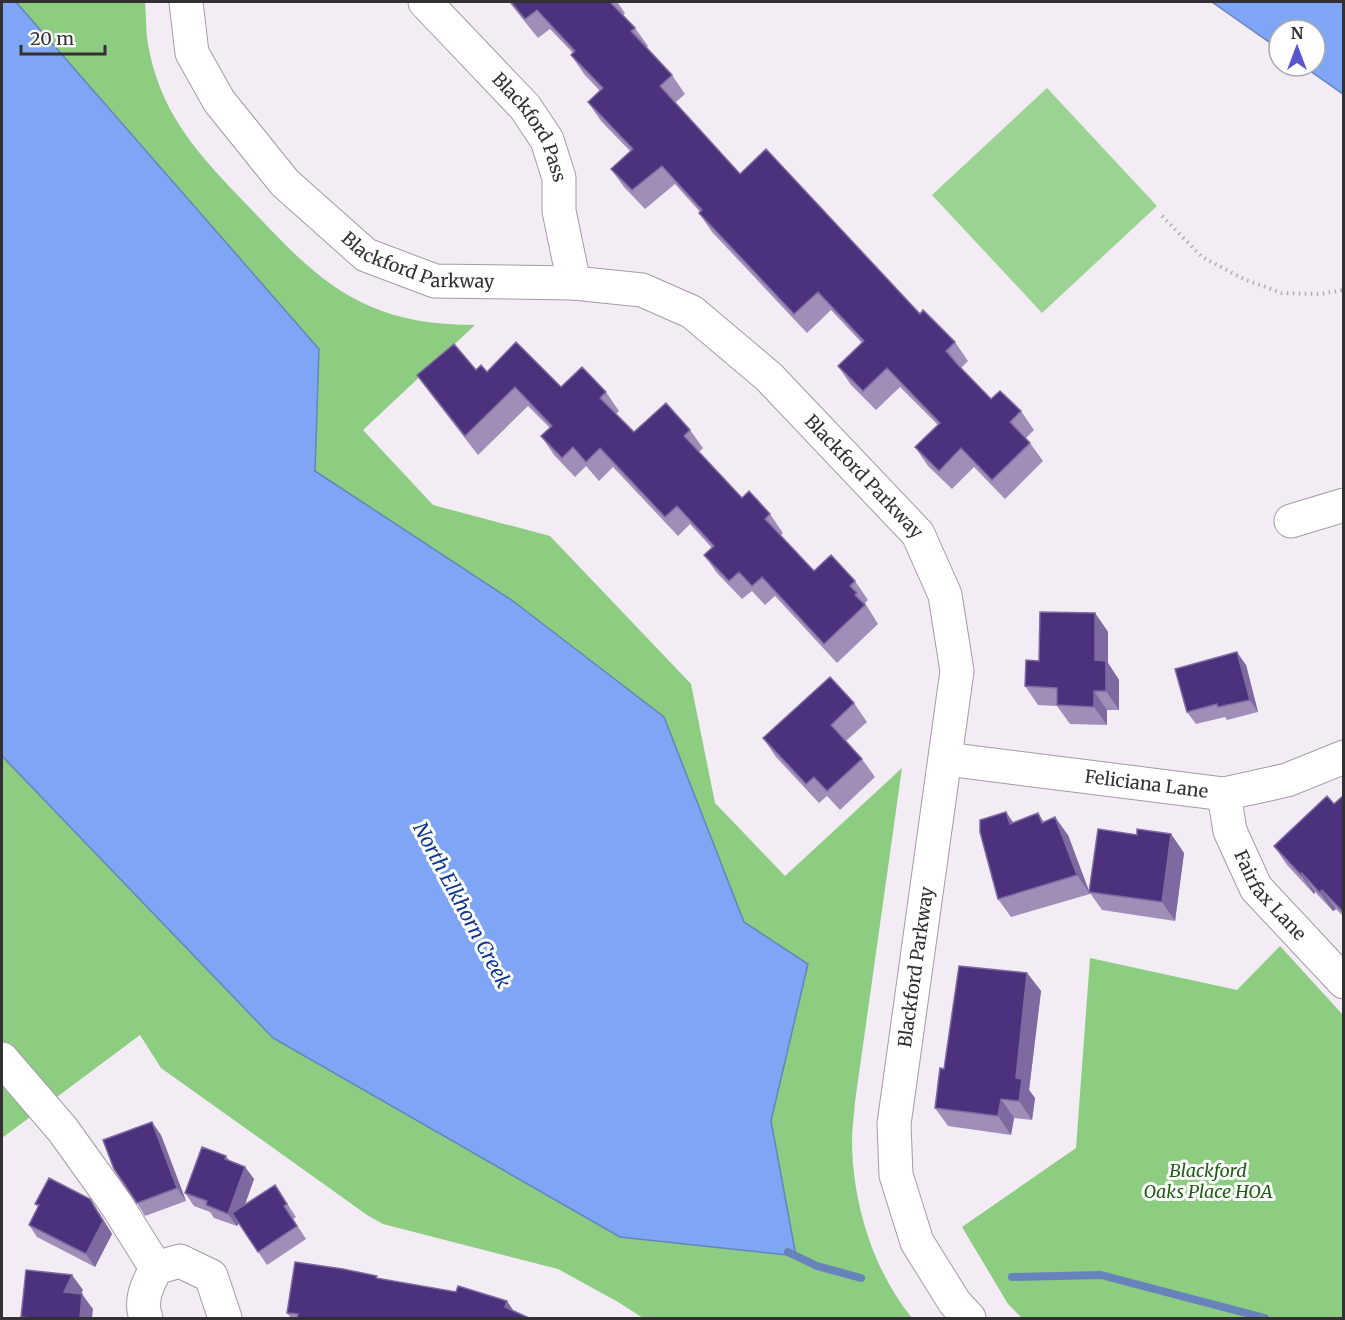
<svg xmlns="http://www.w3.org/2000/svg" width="1345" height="1320" viewBox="0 0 1345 1320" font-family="Merriweather,serif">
  <rect width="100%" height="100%" fill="#f3ecf4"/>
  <!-- green -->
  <path fill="#9bd492" d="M1047,88l110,118 -115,107 -110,-118z"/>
  <!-- forest -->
  <path fill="#8ccd82" d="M2,2h143c1,12 1,24 2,36 11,75 52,117 102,169 71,76 115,118 226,118l-112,105 70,75 117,31 141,148 24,119 70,73 117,-108 -47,334c-1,13 -3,27 -3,41 1,61 21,127 60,175h-269l-25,-16 -60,-33 -175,-45 -16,-9 -206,-147 -21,-33 -138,103z
    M1280,946l63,69v303h-321l-14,-14 -46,-77 114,-79 14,-190 147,32z"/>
  <!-- water -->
  <path fill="#7ea6f5" stroke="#6883bb" stroke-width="1.5" d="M2,2h14l303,347 -4,122 198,130 151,116 80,205 64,42 -37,157 25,135 -176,-19 -347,-199 -271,-282z
    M1212,2h131v92l-40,-28h12v-36h-36v19z"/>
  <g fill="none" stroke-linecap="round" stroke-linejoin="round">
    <!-- stream -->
    <path stroke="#6883bb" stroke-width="8" d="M788,1252l29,14 44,12
      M1012,1277l89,-2 164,43"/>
    <defs>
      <g id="minor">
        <path id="s1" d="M186,2l6,51 27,48 66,82 81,72 69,26 139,2 68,7 50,22 77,65 149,157 27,61 12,76 -63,453 2,51 21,67 38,61 14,15"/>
        <path id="s2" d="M425,2l100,105 22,33 12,38v33l15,72"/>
        <path d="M1291,521l53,-16"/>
        <path id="s3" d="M946,759l278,35 63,-14 57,-23"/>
        <path id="s4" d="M1224,794l6,37 26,57 88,94"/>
        <path d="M2,1059l61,71 53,74 40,64"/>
        <path d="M146,1318c-7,-18 2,-34 10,-50l24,-7 31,15 14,42"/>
      </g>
    </defs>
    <!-- minor casing -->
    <use href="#minor" stroke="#a39ca4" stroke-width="35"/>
    <!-- path -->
    <path stroke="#b1acb2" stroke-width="4" stroke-dasharray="1.5 4.5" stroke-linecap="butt" d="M1162,216l40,41 44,23 36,13 38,1 24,-4"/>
    <!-- minor -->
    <use href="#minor" stroke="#fff" stroke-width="33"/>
  </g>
  <!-- wall -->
  <path fill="#a08eb8" d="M509,2h108l8,11 -2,2 12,13 13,18 -2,2 26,27 13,19 -10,9 65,71 215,168 13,19 -7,7 30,31 30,12 13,19 -8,8 4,5 13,18 -38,38 -31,-32 -22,22 -24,-23 -13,-19 23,-22 -38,-38 -24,23 -25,-25 -13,-19 24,-23 -31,-33 -24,23 -95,-101 -13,-19 1,-1 -25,-28 -30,25 -21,-22 -13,-18 19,-18 -29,-30 -13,-19 12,-11 -16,-17 -13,-19 2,-2 -23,-24 -12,9z
    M476,370l85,17 45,5 13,19 -3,3 18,18 56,-2 13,18 -4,4 43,46 28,16 13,19 -3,3 34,35 41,10 13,19 -3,3 13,21 -41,39 -62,-67 -10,9 -13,-14 -10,8 -25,-26 -13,-18 8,-7 -22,-24 -12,12 -65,-69 -14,14 -13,-15 -11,11 -21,-22 -13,-19 9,-8 -22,-22 -50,49 -48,-62 -13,-18z
    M1095,613l13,19v31l11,17v30h-12v15l-37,-1 -13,-18 -19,-1 -13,-19 14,-25z
    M1246,665l12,47 -31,8 -2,-3 -29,7 -9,-12z
    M854,703l13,19 -21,19 16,18 13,18 -35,33 -13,-14 -8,7 -43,-46 -13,-19z
    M1344,795v122l-8,-8 -3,2 -18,-19 -1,2 -27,-29 -13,-19 60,-42z
    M1006,812l7,11 25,-10 6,9 24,13 21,56 48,-56 34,-1 13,19 -9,68 -73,-11 -12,-17v1l-79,23 -13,-18z
    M1027,973l14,18 -12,99 6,8 -3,22 -18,-2 -3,17 -63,-9 -13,-18 9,-39z
    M161,1135l25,66 -41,15 -8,-13z
    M226,1156l4,5 15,6 9,12 -9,26 30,-20 21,32 -3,2 13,20 -39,26 -28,-42 -2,3 -23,-8 -4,-6 -16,-6 -9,-13z
    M35,1204l64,8 13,22 -17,33 -58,-30 -8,-12 9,-18z
    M378,1278l136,33 15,7h-238l-4,-5z"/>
  <!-- shaded-wall -->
  <path fill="#7e69a1" d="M1095,613l13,19v31l11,17v30l-13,-19 -11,-31z
    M1237,652l9,13 12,47 -8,-12z
    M1094,691l13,19v15l-13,-18z
    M1006,812l13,19 -9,-7z
    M1055,817l13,18 22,59 -13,-19z
    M1171,834l13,19 -9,68 -13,-19z
    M1302,873l13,19 -1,2 -13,-19z
    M1322,890l14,19 -3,2 -13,-18z
    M1027,973l14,18 -12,99 6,8 -3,22 -13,-19 -3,-23z
    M1001,1099l13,19 -3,17 -13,-19z
    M152,1122l9,13 25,66 -9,-13z
    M245,1167l9,12 -17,47 -9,-12z
    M90,1199l22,35 -17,33 -9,-13z
    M72,1275l11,15 -9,18 -10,-16z
    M82,1294l11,15 -1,9h-12z
    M507,1301l8,12 -10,-6z"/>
  <!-- building -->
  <path fill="#4c317d" stroke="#7e69a1" stroke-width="1.5" d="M511,2h99l25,26 -4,3 41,44 -12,11 80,88 26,-25 154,165 3,-4 32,32 -9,9 12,14 33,34 9,-8 21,20 -11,11 20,21 -38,37 -31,-32 -22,23 -24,-24 25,-24 -53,-55 -24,23 -25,-25 26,-25 -46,-49 -24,22 -95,-101 3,-3 -40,-44 -30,24 -21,-21 22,-20 -45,-47 15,-14 -32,-33 4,-4 -38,-41 -12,9z
    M516,342l45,45 21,-20 24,25 -6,6 34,34 32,-29 24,27 -6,6 58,62 7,-7 21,23 -5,5 49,52 17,-16 24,26 -5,5 7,7 -2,2 10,10 -41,39 -62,-67 -10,9 -13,-14 -10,9 -25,-26 10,-9 -37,-40 -12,11 -65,-69 -14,14 -13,-15 -11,11 -21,-22 11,-10 -37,-39 -50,49 -48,-61 37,-31 22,26 5,-5 6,7z
    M1040,612l55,1v47l11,1v30h-12v16l-37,-2v-17l-32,-2 1,-26 13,1z
    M1237,652l13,48 -32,7 -1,-3 -30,8 -12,-43z
    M830,677l24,26 -23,22 31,34 -35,32 -13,-14 -8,7 -43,-46z
    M1344,795v116l-1,1 -21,-22 -2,3 -18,-20 -1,2 -27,-29 53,-50 7,8z
    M1006,812l4,12 28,-11 4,10 13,-6 22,58 -79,24 -18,-67v-12z
    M1098,829l39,6v-6l34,5 -9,68 -73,-10z
    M959,966l68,7 -11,105 6,1 -3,22 -18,-2 -3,17 -63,-8 5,-40 4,1z
    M152,1122l25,66 -40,15 -23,-34 -11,-29z
    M202,1147l24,9 -1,3 20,8 -17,47 -22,-9 1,-4 -22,-8z
    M49,1178l41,21 13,22 -17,33 -57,-29 10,-20 -4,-1z
    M275,1185l12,19 -3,2 13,20 -39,26 -26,-39z
    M295,1262l48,7 34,7 -1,2 80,14 2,-6 49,15 -2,6 24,11h-232l1,-4 -11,-1z
    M26,1270l46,5 -8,17 18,2 -2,24h-49l-10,-1z"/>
  <g text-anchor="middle" stroke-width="6" stroke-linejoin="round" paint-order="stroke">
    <!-- street labels -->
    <g font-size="18" fill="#333033" stroke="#fff">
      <text dy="6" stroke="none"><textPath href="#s2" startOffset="165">Blackford Pass</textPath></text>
      <text dy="6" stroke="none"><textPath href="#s1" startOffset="372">Blackford Parkway</textPath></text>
      <text dy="6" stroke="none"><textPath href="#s1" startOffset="894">Blackford Parkway</textPath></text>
      <text dy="6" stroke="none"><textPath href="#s3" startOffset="202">Feliciana Lane</textPath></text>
      <text dy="6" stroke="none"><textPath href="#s4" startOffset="114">Fairfax Lane</textPath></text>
      <text transform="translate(916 967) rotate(-82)" y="6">Blackford Parkway</text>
    </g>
    <!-- park labels -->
    <g font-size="18" font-style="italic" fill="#205e16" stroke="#fff">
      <text x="1208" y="1177">Blackford<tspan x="1208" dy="21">Oaks Place HOA</tspan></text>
    </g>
    <!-- water labels -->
    <g font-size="20" font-style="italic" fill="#103790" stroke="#fff">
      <text transform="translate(462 905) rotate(62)" y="7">North Elkhorn Creek</text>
    </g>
  </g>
  <!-- border -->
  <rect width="1345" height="1320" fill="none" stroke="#333033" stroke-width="6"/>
  <!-- north arrow -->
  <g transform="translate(1297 48)"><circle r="28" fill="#ffffff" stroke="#adacad" stroke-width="1.5"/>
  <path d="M0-4.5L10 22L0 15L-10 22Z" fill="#5a56ce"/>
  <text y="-9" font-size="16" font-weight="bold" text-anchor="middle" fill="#333033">N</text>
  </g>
  <!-- scale -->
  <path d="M21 45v9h84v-9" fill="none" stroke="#333033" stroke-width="3"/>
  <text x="30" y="45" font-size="18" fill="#333033" stroke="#ffffff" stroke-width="4.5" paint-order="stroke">20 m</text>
</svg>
